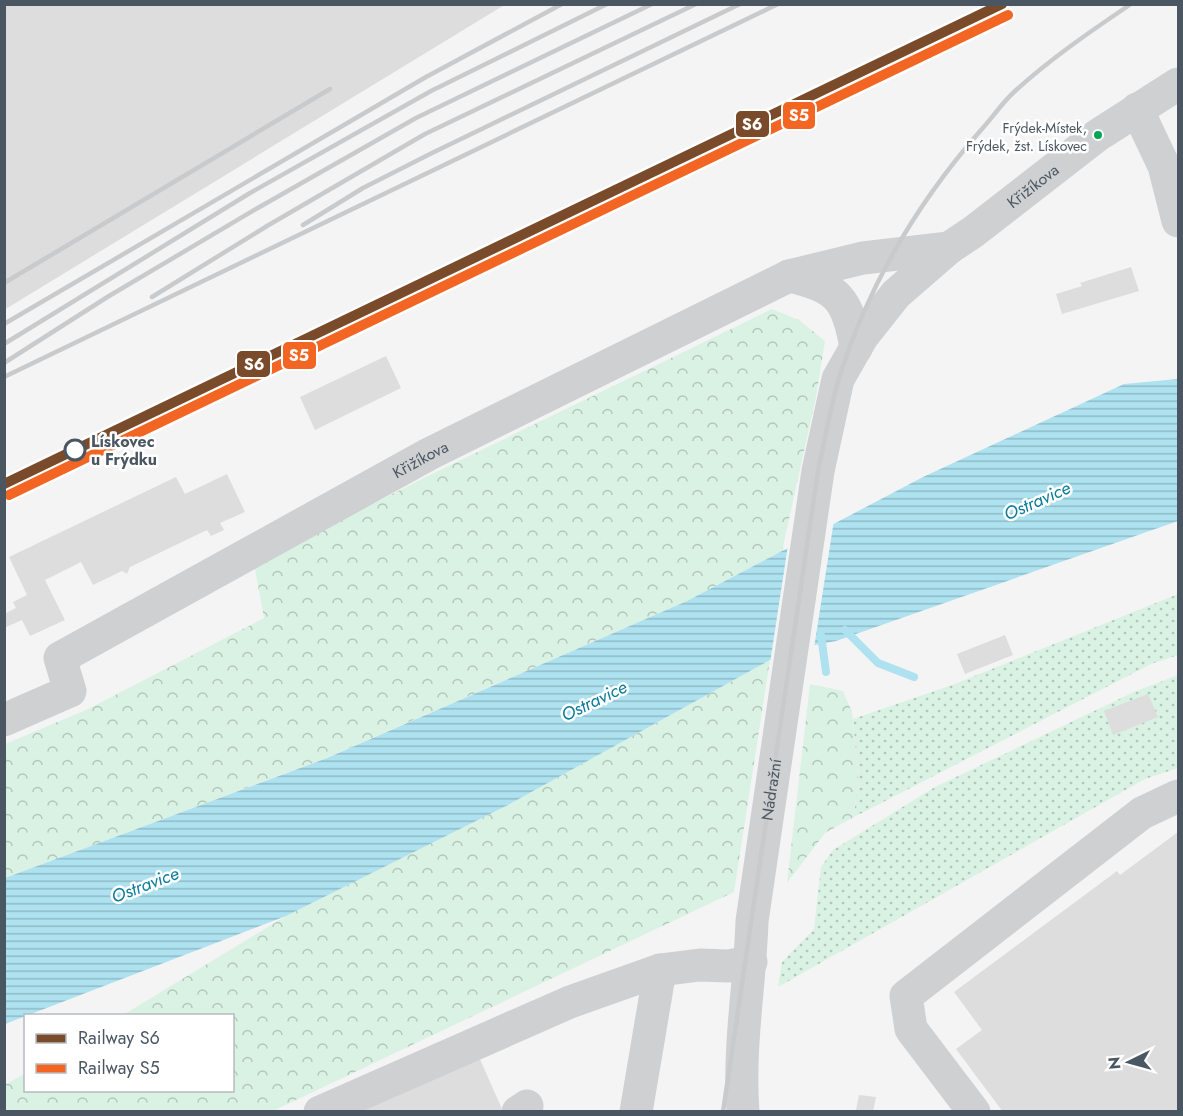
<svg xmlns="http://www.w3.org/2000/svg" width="1183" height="1116" viewBox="0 0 1183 1116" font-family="Jost,sans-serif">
  <defs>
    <pattern id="grass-dots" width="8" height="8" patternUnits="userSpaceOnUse" patternTransform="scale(1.5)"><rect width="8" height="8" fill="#d9f2e3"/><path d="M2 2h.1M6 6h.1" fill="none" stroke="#b2c7bb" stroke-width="1.8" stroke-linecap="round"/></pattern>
    <pattern id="forest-crowns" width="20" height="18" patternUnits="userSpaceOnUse" patternTransform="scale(1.5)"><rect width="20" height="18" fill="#d9f2e3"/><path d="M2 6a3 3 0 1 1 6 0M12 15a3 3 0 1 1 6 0" fill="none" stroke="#b2c7bb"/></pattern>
    <pattern id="water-rules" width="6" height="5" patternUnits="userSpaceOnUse" patternTransform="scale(1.5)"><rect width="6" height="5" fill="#aee2f0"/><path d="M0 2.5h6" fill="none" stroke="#90bac6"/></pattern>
  </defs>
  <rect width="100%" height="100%" fill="#f4f4f4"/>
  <!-- grass -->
  <path fill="url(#grass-dots)" d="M1178,594v61l-27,9 -297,153 4,-40 -5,-58 99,-34z
    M1178,675v93l-33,11 -367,208 4,-25 32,-33 7,-62 12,-17 102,-63 199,-95z"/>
  <!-- forest -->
  <path fill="url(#forest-crowns)" d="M772,309l27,11 26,21 -9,56 -34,154 -95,50 -361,157 -321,120v-134l81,-34 178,-92 -10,-54 178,-90z
    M770,660l-36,232 -461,219h-268l-1,-26 21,-11 1,16h206v-74l-109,-1 163,-99 222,-111z
    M810,684l33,7 9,21 6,65 -4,40 -29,16 -38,50z"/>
  <!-- water -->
  <path fill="url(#water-rules)" d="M1178,379v142l-342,120 -21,4 -45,15 -262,145 -222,111 -281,108v-146l322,-120 360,-157 236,-124 201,-93z"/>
  <!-- pier -->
  <path fill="#f4f4f4" d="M834,520l-20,128 -44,15 18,-118z"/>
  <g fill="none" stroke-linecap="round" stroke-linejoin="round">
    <!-- stream -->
    <path stroke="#aee2f0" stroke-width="8" d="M845,630l33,33 36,14
      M821,635l5,37"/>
  </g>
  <!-- building -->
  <path fill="#ddddde" d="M4,4h502l-502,306z
    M1131,267l8,24 -77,23 -6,-20 26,-8 -2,-3z
    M386,356l15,32 -86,42 -15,-33z
    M227,474l18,38 -25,11 4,7 -13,6 -4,-6 -77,37 -3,7 -5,-3 -29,14 -12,-23 -36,18 20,40 -35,16 -8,-16 -18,8v-14l12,-6 -3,-6 14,-7 -18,-38 167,-80 9,17z
    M1005,635l8,20 -48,19 -8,-20z
    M1148,694l10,23 -45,18 -9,-24z
    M1178,832v280h-175l-47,-63 26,-19 -28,-38 163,-121 3,4z
    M479,1057l23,52 -5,3h-142z
    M859,1095l17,2 -3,15 -17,-2z"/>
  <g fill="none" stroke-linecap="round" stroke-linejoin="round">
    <!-- minor -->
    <g stroke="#ced0d2" stroke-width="33">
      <path d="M1137,109l27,57 14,55"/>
      <path d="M789,276c49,11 59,23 67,72"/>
      <path id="s1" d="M4,720l66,-29 -10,-33 369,-204 360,-178 74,-18 86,-10"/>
      <path d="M320,1112l250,-110 90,-32 40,-5 28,1 23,-4"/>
      <path d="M518,1112l9,-6"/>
      <path d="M636,1112l24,-142"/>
      <path id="s2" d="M743,1112c-5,-65 7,-127 9,-191l66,-450 20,-92 24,-42 34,-43 53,-46 24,-16 125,-97 80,-51"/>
      <path d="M974,1112l-63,-83 -5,-33 236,-183 36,-17"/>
    </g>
    <!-- rail -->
    <g stroke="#c9cacc" stroke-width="4.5">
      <path d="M303,225l60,-37 69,-35 308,-149"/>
      <path d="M4,283l326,-194"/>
      <path d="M152,297l115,-71 158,-92 271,-130"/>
      <path d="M4,324l422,-247 136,-73"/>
      <path d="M4,344l246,-151 181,-102 176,-87"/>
      <path d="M4,363l105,-67 147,-87 160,-91 236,-114"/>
      <path d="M4,377l774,-373"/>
      <path id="s3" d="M723,1112l95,-641c7,-31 12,-63 21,-93 29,-92 79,-176 142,-248 11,-12 21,-27 33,-38 36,-33 77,-61 117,-88"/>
    </g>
    <defs>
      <path id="rail-1" d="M4,484l998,-480"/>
      <path id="rail-2" d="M9,495l999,-480"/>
    </defs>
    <!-- rail-1 casing -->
    <use href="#rail-1" stroke="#fff" stroke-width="15"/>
    <!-- rail-2 casing -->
    <use href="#rail-2" stroke="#fff" stroke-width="15"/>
    <!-- rail-1 -->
    <use href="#rail-1" stroke="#7a4b2a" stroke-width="10"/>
    <!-- rail-2 -->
    <use href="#rail-2" stroke="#f26522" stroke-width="10"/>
  </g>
  <!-- markers -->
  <circle fill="#00a651" stroke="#fff" stroke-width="2" cx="1098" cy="135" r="5"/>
  <circle fill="#fff" stroke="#4a5661" stroke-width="3" cx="75" cy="450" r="10"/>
  <g text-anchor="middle" stroke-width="5" stroke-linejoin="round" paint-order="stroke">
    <!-- bus labels -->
    <g font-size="14" fill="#4a5661" stroke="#fff" text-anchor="end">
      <text x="1087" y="133">Frýdek-Místek,<tspan x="1087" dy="18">Frýdek, žst. Lískovec</tspan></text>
    </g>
    <!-- street labels -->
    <g font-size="16" fill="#4a5661" stroke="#fff">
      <text dy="6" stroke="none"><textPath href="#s2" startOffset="1018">Křižíkova</textPath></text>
      <text dy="6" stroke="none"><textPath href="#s1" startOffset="518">Křižíkova</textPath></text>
      <text dy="6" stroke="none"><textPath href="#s3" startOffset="326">Nádražní</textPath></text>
    </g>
    <!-- stop labels -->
    <g font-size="16" font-weight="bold" fill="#4a5661" stroke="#fff" text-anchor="start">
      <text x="91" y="447">Lískovec<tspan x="91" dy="18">u Frýdku</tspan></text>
    </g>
    <!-- water labels -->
    <g font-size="18" font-style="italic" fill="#0c7c9b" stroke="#fff">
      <text transform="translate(1037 501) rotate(-24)" y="6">Ostravice</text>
      <text transform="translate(594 701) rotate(-26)" y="6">Ostravice</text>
      <text transform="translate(145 885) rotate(-21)" y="6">Ostravice</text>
    </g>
  </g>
  <g stroke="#fff" stroke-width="2">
    <rect x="782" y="101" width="34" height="29" rx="6" fill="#f26522"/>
    <rect x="735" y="110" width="35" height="28" rx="6" fill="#7a4b2a"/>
    <rect x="282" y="341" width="35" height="29" rx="6" fill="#f26522"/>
    <rect x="236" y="350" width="35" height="28" rx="6" fill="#7a4b2a"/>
  </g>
  <g font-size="16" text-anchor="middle" font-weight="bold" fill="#fff">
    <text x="799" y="121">S5</text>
    <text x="752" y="130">S6</text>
    <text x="299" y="361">S5</text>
    <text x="254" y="370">S6</text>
  </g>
  <!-- border -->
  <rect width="1183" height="1116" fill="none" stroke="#4a5661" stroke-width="12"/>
  <!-- legend -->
  <rect x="24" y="1014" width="210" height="78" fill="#ffffff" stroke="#b7bbc0" stroke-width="1.5"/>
  <rect x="36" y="1034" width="30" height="9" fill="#7a4b2a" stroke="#b7bbc0" stroke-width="1.5"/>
  <text x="78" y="1044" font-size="18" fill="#4a5661">Railway S6</text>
  <rect x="36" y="1064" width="30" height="9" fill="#f26522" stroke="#b7bbc0" stroke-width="1.5"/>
  <text x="78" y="1074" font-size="18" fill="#4a5661">Railway S5</text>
  <!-- north arrow -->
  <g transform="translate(1129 1062) rotate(265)" stroke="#ffffff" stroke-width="4.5" paint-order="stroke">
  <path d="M0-4.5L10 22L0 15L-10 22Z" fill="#4a5661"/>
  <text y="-9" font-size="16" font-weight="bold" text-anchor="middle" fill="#4a5661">N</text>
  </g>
</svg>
